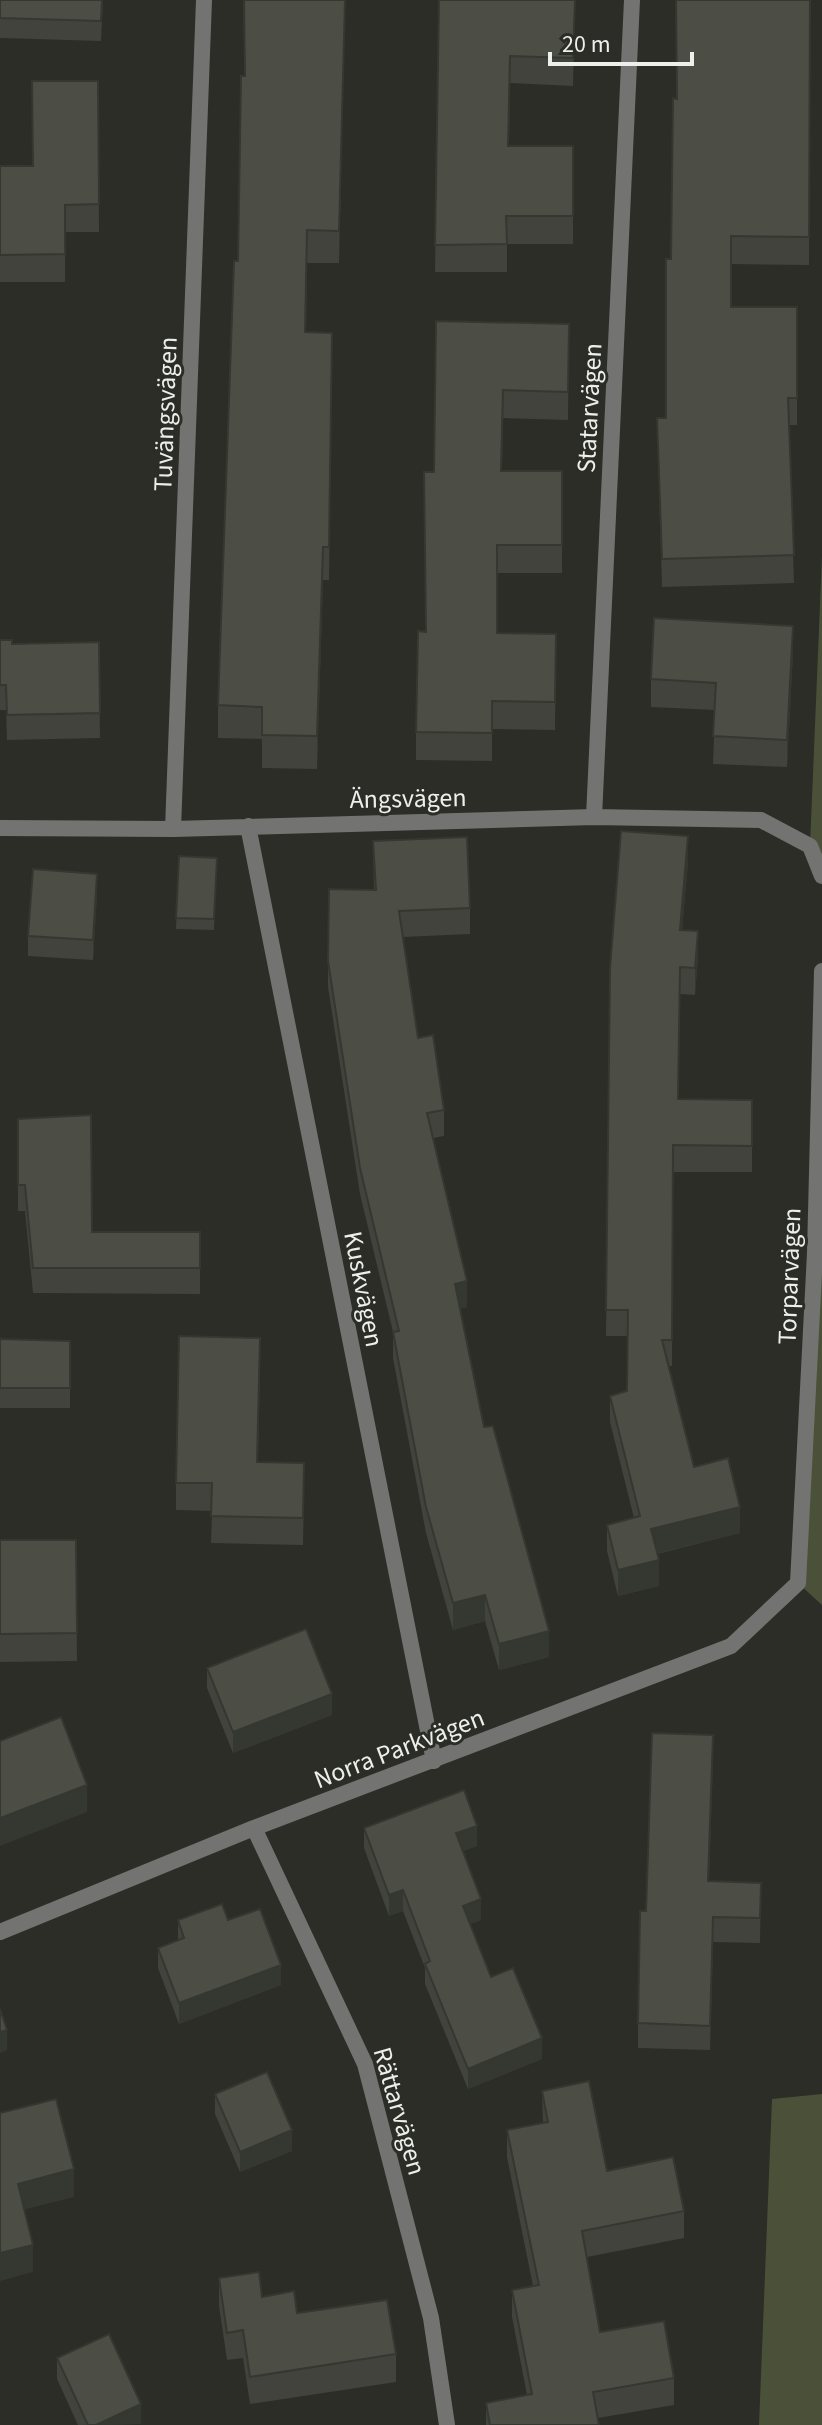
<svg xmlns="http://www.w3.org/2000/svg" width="822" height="2425" viewBox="0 0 822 2425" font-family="'Source Sans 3',sans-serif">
  <rect width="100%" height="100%" fill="#2b2d26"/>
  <!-- green -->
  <path fill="#4b5139" d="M822,556v320l-12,-30z
    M822,971v634l-24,-22z
    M822,2094v331h-63l13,-326z"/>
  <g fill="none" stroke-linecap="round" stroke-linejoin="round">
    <!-- minor -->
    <path stroke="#737471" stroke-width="16" d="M594,817l38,-817
      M248,826l186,935
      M0,828l173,1 421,-12 167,3 49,26 12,30
      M173,829l31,-829
      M254,1828l111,236 66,254 16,107
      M0,1932l254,-104 477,-182 67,-63 17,-330 7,-282"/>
  </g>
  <!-- wall -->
  <path fill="#41433c" d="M0,0h103l-2,41 -101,-3z
    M243,0h102l-6,263h-32l-1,69 26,1 -3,247h-6l-6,189 -55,-1v-29l-44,-1v-33l20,-444 7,-185z
    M439,0h136l-2,86 -63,-3 -1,63h64v98h-66v28h-72z
    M810,0l-1,265 -78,-1v43h66v118h-8l5,158 -132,4 -5,-169h9l10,-319z
    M98,81l1,151h-34v50h-65v-116h33z
    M436,321l133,3 -1,96 -65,-2 -1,53h60v102h-65v60l59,1 -1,96 -63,-1v32l-76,-1v-28l9,-100 9,-160z
    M0,640l12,4 87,-2 1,96 -93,2 -1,-30h-6z
    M793,653l-6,114 -74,-3 2,-54 -64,-3v-28z
    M373,841l97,67v26l-67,3 15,101 26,72v26l-11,2 34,169 -7,2 24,118 65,230 -50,13 -14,-49 -32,9 -27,-97 -33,-175v-26l-33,-138 -32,-207v-26l46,-71z
    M179,856l38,2 -3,72 -38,-1z
    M688,862l-6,68 16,28 -3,37 -15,-1 -2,105 74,1v72h-79l-1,194h-4l26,101 46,66 -83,21 2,32 -41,10 -11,-45v-26l27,-7 -24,-96v-26l17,-5 1,-55h-22l4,-368z
    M97,894l-4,66 -65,-4v-20z
    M18,1119l74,113h108v62l-167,-1 -8,-82h-7z
    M0,1339l70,2v67h-70z
    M260,1366l-2,96 46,29 -1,54 -92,-2 1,-32 -36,-1v-27z
    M0,1540h76l1,121 -77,1z
    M207,1668l125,47 -99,38 -26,-65z
    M713,1760l-4,121 52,2 -1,60 -47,-1 -3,108 -72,-2v-25l8,-112z
    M364,1828l113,18 -14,5 18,69 -11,4 21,53 51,82 -74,30 -43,-105v-16l-22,-57 -14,5 -25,-68z
    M178,1920h50l53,65 -102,39 -21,-56v-20l20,-7z
    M542,2091l65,80 77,40v27l-97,19 13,75 74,46v27l-76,13 1,7h-113v-22l41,-8 -15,-78v-27l21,-4 -26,-129v-27l36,-7z
    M215,2094l77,57 -52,21 -25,-58z
    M219,2278l177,76v28l-146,22 -7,-46 -16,2 -8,-54z
    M57,2358l84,66 -63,1 -21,-46z"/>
  <!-- shaded-wall -->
  <path fill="#353731" d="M345,0l-6,263v-32z
    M323,547v33l-6,189v-33z
    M793,626v27l-6,114v-27z
    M688,836v26l-8,94v-26z
    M97,874v20l-4,66v-20z
    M698,931v27l-3,37v-27z
    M467,1281v26l-12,3v-26z
    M740,1507v26l-89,22v-26z
    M659,1560v26l-41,10v-26z
    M485,1595v26l-32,9v-27z
    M549,1631v26l-50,13v-26z
    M332,1694v21l-99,38v-21z
    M713,1735v25l-5,146v-25z
    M87,1785v27l-87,34v-28z
    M477,1826v20l-21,8v-21z
    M403,1890v21l-14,5v-21z
    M481,1899v21l-18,6v-20z
    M281,1965v20l-102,39v-21z
    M7,2030v20l-7,3v-21z
    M542,2038v21l-74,30v-20z
    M292,2130v21l-52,21v-20z
    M74,2169v28l-56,14v-27z
    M33,2245v27l-33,9v-28z
    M141,2404v20l-45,1z"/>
  <!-- building -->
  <path fill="#4c4e46" stroke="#353731" stroke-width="2" d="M0,0h102l-1,21 -101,-3z
    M244,0h101l-6,231 -32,-1 -2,102 27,1 -3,214h-6l-6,189 -55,-1v-28l-44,-2 16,-444h4l3,-185h4z
    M439,0h136l-2,58 -63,-2 -2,90h65v70h-67l1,28 -72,1z
    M676,0h134l-1,237 -78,-1v71h66v91h-9l6,157 -132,4 -5,-141h9v-159h5l2,-161 4,1z
    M32,81h66l1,123 -34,1v49l-65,1v-89h33z
    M436,321l133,3 -1,68 -65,-2 -2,81h61v74h-65v88l59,1 -1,68 -63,-1v32l-76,-1 2,-101 8,1 -2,-160h10z
    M654,618l139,8 -6,114 -74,-4 3,-53 -65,-4z
    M0,640h12v4l87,-2 1,71 -93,2 -1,-30h-6z
    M621,831l67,5 -8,94 18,1 -3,37 -15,-1 -2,132 74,1v46l-79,-1 -1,195h-10l32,127 34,-9 12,49 -89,22 8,31 -41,10 -11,-45 33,-9 -30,-120 17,-5 1,-81h-22l4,-342z
    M467,837l3,71 -71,3 19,127 15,-3 11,75 -17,3 40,168 -12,3 29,143 9,-1 56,205 -50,13 -14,-49 -32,8 -27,-96 -33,-175 6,-1 -39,-163 -32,-207 1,-72 47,1 -3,-49z
    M179,856l38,2 -3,61 -38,-1z
    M33,869l64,5 -4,66 -65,-4z
    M91,1115l1,117h108v36h-167l-8,-83h-7v-66z
    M179,1336l81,2 -3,124 47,1 -1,55 -92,-2 1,-33h-36z
    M0,1339l70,2v47h-70z
    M0,1540h76l1,93 -77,1z
    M306,1629l26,65 -99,38 -26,-64z
    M61,1717l26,68 -87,33v-77z
    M652,1733l61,2 -5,146 53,2 -1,35 -47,-1 -3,109 -72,-3 2,-112h6z
    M464,1790l13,36 -21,7 25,66 -18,7 28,71 22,-9 29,70 -74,31 -43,-105 5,-3 -27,-71 -14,5 -25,-67z
    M222,1904l6,16 32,-11 21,56 -102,38 -21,-55 26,-10 -6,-18z
    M0,2009l7,21 -7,2z
    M267,2072l25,58 -52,22 -25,-58z
    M589,2081l18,90 66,-14 11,54 -102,20 18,101 64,-11 10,57 -81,14 6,33h-109l-4,-22 46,-9 -20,-104 27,-5 -32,-155 41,-8 -6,-31z
    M56,2099l18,70 -56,15 15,61 -33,8v-140z
    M259,2272l3,25 32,-6 3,22 90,-13 9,54 -146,23 -7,-47 -16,3 -8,-55z
    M109,2334l32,70 -45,21h-8l-31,-67z"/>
  <g text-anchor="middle" stroke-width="6" stroke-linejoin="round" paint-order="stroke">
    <!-- street labels -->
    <g font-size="26" fill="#edefea" stroke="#2b2d26">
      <text transform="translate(589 408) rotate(-87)" y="9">Statarvägen</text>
      <text transform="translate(165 414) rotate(-88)" y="9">Tuvängsvägen</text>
      <text transform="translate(408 798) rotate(-1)" y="9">Ängsvägen</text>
      <text transform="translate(789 1276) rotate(-88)" y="9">Torparvägen</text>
      <text transform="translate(364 1289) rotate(79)" y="9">Kuskvägen</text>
      <text transform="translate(399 1748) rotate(-21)" y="9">Norra Parkvägen</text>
      <text transform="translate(400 2111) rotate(74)" y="9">Rättarvägen</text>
    </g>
  </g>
  <!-- scale -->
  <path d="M550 52v12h142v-12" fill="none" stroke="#edefea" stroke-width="4"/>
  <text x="562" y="52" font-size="24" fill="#edefea" stroke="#2b2d26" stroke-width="6" paint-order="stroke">20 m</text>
</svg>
